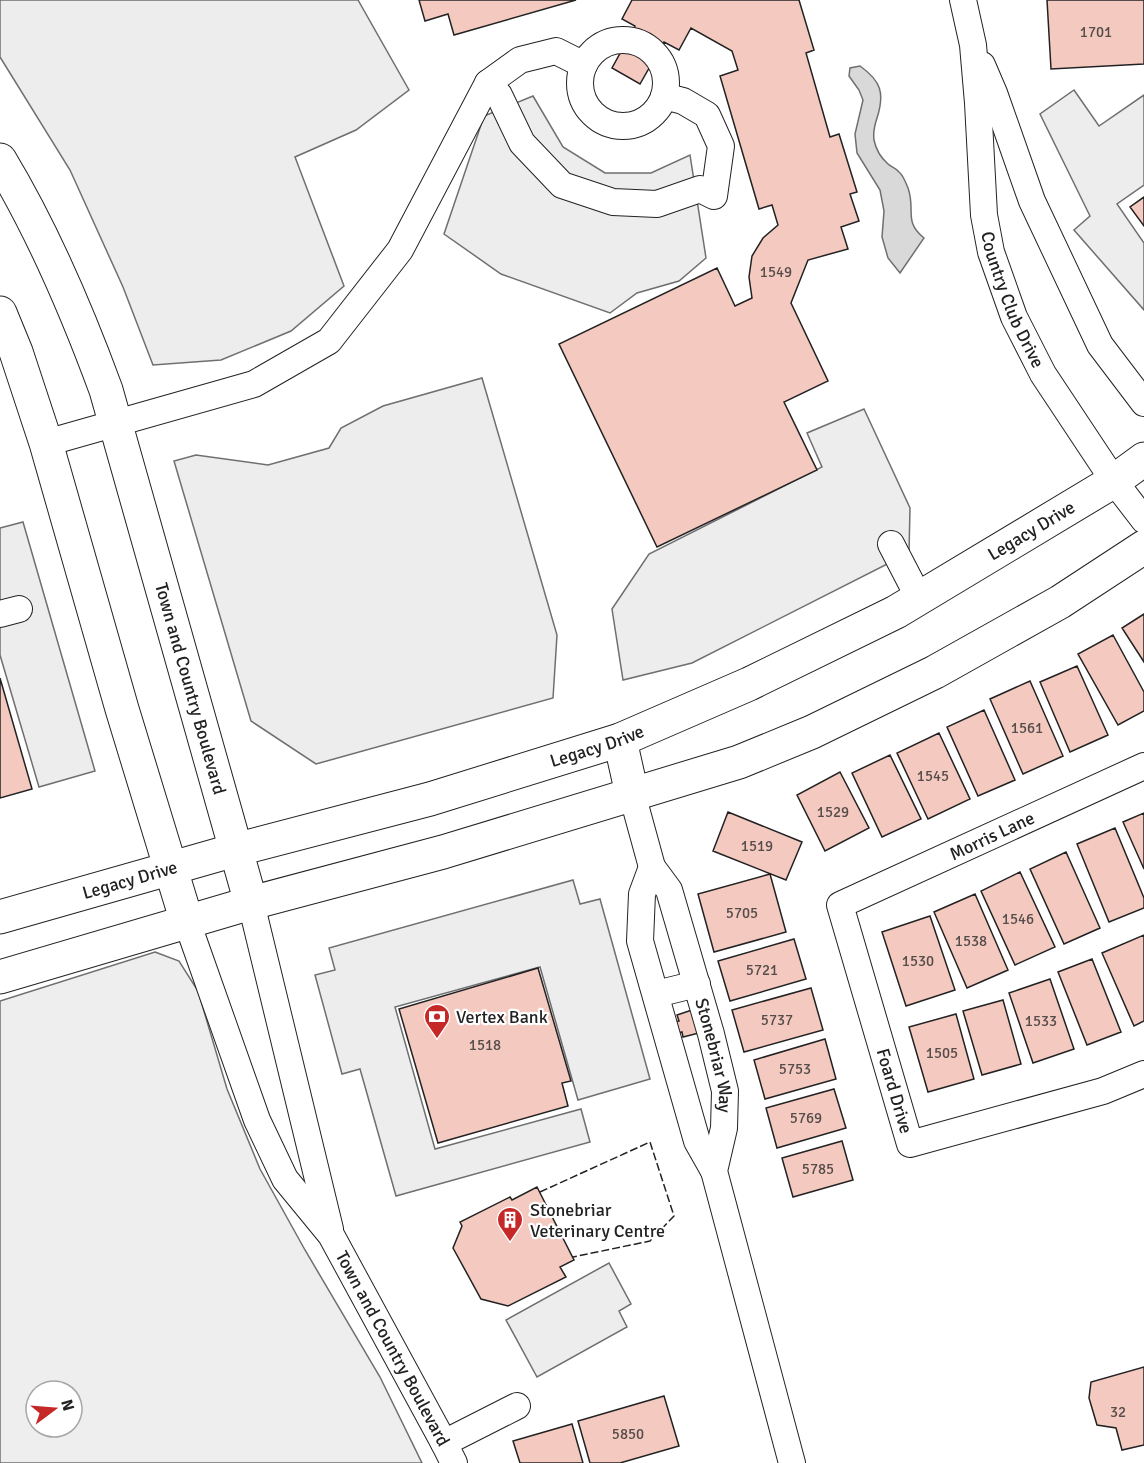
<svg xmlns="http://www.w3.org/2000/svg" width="1144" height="1463" viewBox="0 0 1144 1463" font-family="Signika,sans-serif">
  <rect width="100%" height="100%" fill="#fff"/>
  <!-- green -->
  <path fill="#eee" stroke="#6f6f6f" stroke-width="1.5" fill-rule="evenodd" d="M155,952l24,9 19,30 29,98 33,80 45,81 75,127 42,86h-422v-462zM36,1391h36v36h-36z"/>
  <!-- parking -->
  <path fill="#ededed" stroke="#6f6f6f" stroke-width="1.5" d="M0,0h358l51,90 -53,40 -61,27 49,129 -53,45 -70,29 -68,5 -30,-78 -53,-117 -70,-113z
    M1074,90l25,36 45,-31v90l-27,19 27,39v67l-70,-80 16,-14 -50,-102z
    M533,96l30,51 42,26h46l39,-18 16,103 -27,23 -42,12 -27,20 -109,-39 -57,-40 40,-118z
    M482,378l75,257 -4,63 -237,66 -65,-43 -77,-260 22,-6 72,10 61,-17 12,-20 42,-22z
    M864,409l46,99 -1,45 -217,110 -69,17 -11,-71 37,-55 173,-87 -15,-34z
    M23,522l72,249 -56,16 -39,-132v-127z
    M573,880l7,24 20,-5 50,180 -72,21 -38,-133 -145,40 40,142 146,-40 9,33 -194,54 -36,-127 -18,5 -27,-99 20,-5 -6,-22z
    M609,1263l22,41 -12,7 8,16 -90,50 -31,-57z"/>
  <!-- water -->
  <path fill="#d9d9d9" stroke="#6f6f6f" stroke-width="1.5" d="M860,66c21,15 25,27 17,52 -2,6 -4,15 -3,22 2,10 6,17 14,24 3,3 8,4 11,8 4,3 7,11 9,16 8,22 -5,33 16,50l-24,35 -12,-15 -6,-21 2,-26 -4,-21 -23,-37 -2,-19 8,-34 -4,-10 -10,-14 1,-8z"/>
  <!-- building -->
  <path fill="#f3c9c0" stroke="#222" stroke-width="1.5" d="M419,0h157l-122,35 -6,-21 -23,7z
    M632,0h167l15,50 -8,3 24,84 9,-3 18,58 -7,2 9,27 -18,6 7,22 -40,11 -17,43 37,78 -44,21 33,68 -160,77 -98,-203 158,-76 18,38 17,-8 -3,-21 3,-21 11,-18 15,-13 -6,-20 -13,4 -39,-133 18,-6 -6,-19 -41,-23 -12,22 -15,-8 -24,42 -28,-16 23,-42 -13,-7z
    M1047,0h97v64l-93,5z
    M1144,197v29l-14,-19z
    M1144,614v48l-22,-34z
    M1113,635l31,57v19l-26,14 -40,-71z
    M1077,666l31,69 -38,17 -30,-70z
    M0,678l32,111 -32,9z
    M1030,681l33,75 -40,18 -33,-75z
    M984,710l31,70 -37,16 -31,-69z
    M939,733l31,66 -42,20 -31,-66z
    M890,755l31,64 -39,18 -30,-64z
    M840,772l29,56 -44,23 -28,-56z
    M728,812l74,30 -16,38 -73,-29z
    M1144,813v56l-21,-47z
    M1115,828l29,70v10l-35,14 -32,-78z
    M1066,852l34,76 -36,16 -34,-75z
    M1020,872l35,75 -40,18 -34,-74z
    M770,874l16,58 -72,20 -16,-58z
    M975,894l33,76 -41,18 -33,-76z
    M930,916l25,74 -49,16 -24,-74z
    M1144,935v86l-10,5 -32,-73z
    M794,939l12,40 -76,22 -12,-40z
    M1092,959l29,73 -34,13 -29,-73z
    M538,968l33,113 -9,2 6,23 -130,37 -39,-134z
    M1050,979l24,70 -41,14 -24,-70z
    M811,988l12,42 -79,22 -12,-42z
    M1003,1000l18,64 -39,11 -19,-64z
    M692,1010l7,23 -16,4 -1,-5 -4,1 -3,-11 4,-1 -2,-6z
    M956,1014l18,65 -46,13 -19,-65z
    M825,1039l11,40 -71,20 -11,-39z
    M834,1089l12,39 -69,20 -11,-40z
    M842,1141l11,39 -60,17 -11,-39z
    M537,1187l37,73 -14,7 6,10 -58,29 -27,-7 -28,-51 9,-22 -2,-4 50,-25 2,3z
    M1144,1367v78l-22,5 -6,-22 -19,-3 -8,-27 2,-16z
    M664,1396l15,50 -59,17h-30l-12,-42z
    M572,1424l11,39h-63l-7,-22z"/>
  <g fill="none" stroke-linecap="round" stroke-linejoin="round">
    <defs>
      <g id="minor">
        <path id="s1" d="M963,0l10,45 5,58 6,112 7,37 23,65 29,57 71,107 30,39"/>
        <circle cx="623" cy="83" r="43"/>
        <path d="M982,65l12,28 38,108 68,144 44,58"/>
        <path d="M488,83l11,12 23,48 40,42 51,17 44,2 43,-15 14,7 7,-50 -14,-31 -24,-14 -19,-5"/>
        <path d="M46,443l208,-59 75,-43 71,-91 88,-167 32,-23 36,-9 28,14"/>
        <path d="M891,544l28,54"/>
        <path d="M0,614l19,-5"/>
        <path id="s2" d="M1144,766l-304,139 70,239 193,-53 41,-17"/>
        <path id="s3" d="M632,794l20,73 17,23 42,144 14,57 -1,37 -10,43 78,292"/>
        <path d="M652,867l-10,27 -2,47 57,200 17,30"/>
        <path d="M251,903l79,326"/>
        <path id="s4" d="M187,922l70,198 28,59 46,56 113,208 10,20"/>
        <path d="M656,994l41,-10"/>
        <path d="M444,1443l73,-37"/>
      </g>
      <g id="major">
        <path id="s5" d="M0,160c44,73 77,151 106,230l145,513"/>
        <path d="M0,313l16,39 30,91 76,266 65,213"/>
        <path d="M620,740l12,54"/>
        <path id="s6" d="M0,917l235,-67 195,-51 190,-59 129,-56 147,-72 218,-131 30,-22"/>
        <path d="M0,977l251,-74 192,-51 296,-90 73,-30 123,-60 125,-70 84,-55"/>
      </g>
    </defs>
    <!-- minor casing -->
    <use href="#minor" stroke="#222" stroke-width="28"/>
    <!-- major casing -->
    <use href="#major" stroke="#222" stroke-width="35"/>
    <!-- minor -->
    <use href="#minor" stroke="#fff" stroke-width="26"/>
    <!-- major -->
    <use href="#major" stroke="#fff" stroke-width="33"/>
    <!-- fence -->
    <path stroke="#222" stroke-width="1.5" stroke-dasharray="8 3" stroke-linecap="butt" d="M540,1192l110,-50 24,74 -24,25 -77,16"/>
  </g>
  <!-- icons -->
  <defs>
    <symbol id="bank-pin" viewBox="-11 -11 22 30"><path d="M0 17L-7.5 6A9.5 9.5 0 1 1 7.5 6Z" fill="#c62828" stroke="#fff"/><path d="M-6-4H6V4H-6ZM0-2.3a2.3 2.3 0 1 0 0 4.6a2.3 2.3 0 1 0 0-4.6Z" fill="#fff"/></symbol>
    <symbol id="building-pin" viewBox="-11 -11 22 30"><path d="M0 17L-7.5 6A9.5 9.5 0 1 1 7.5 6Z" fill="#c62828" stroke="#fff"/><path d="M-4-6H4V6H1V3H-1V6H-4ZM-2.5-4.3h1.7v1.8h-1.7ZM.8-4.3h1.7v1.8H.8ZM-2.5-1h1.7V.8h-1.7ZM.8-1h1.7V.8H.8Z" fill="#fff"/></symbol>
  </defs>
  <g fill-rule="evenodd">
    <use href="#bank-pin" x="422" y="1002" width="30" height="40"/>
    <use href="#building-pin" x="495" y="1205" width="30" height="40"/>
  </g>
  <g text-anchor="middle" stroke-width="4.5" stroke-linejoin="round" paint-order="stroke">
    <!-- number labels -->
    <g font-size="15" fill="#564c4a">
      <text x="1096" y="37">1701</text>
      <text x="776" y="277">1549</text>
      <text x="1027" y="733">1561</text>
      <text x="933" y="781">1545</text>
      <text x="833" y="817">1529</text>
      <text x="757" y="851">1519</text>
      <text x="742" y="918">5705</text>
      <text x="1018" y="924">1546</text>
      <text x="971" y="946">1538</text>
      <text x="918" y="966">1530</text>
      <text x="762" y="975">5721</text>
      <text x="777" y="1025">5737</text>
      <text x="1041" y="1026">1533</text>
      <text x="485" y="1050">1518</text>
      <text x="942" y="1058">1505</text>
      <text x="795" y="1074">5753</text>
      <text x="806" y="1123">5769</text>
      <text x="818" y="1174">5785</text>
      <text x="1118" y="1417">32</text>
      <text x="628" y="1439">5850</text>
    </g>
    <!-- street labels -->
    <g font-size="18" fill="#222" stroke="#fff">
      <text dy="6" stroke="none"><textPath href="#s1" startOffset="306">Country Club Drive</textPath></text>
      <text dy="6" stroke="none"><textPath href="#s6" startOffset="1107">Legacy Drive</textPath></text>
      <text dy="6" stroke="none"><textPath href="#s5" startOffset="564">Town and Country Boulevard</textPath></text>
      <text dy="6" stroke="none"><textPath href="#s6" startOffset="621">Legacy Drive</textPath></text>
      <text transform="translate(992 836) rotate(-25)" y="6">Morris Lane</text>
      <text dy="6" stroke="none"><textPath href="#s6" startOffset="135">Legacy Drive</textPath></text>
      <text dy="6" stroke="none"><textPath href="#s3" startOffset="276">Stonebriar Way</textPath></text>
      <text dy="6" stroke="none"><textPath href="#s2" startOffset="528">Foard Drive</textPath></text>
      <text dy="6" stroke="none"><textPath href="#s4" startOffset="477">Town and Country Boulevard</textPath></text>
    </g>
    <!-- poi labels -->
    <g font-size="18" fill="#222" stroke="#fff" text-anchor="start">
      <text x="456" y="1023">Vertex Bank</text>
      <text x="530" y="1216">Stonebriar<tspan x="530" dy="21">Veterinary Centre</tspan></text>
    </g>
  </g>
  <!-- north arrow -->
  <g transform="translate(54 1409) rotate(74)"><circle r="28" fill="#ffffff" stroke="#a7a7a7" stroke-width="1.5"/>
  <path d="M0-4.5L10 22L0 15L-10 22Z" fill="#c62828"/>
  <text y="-9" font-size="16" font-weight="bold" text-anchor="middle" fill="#222222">N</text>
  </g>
</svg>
